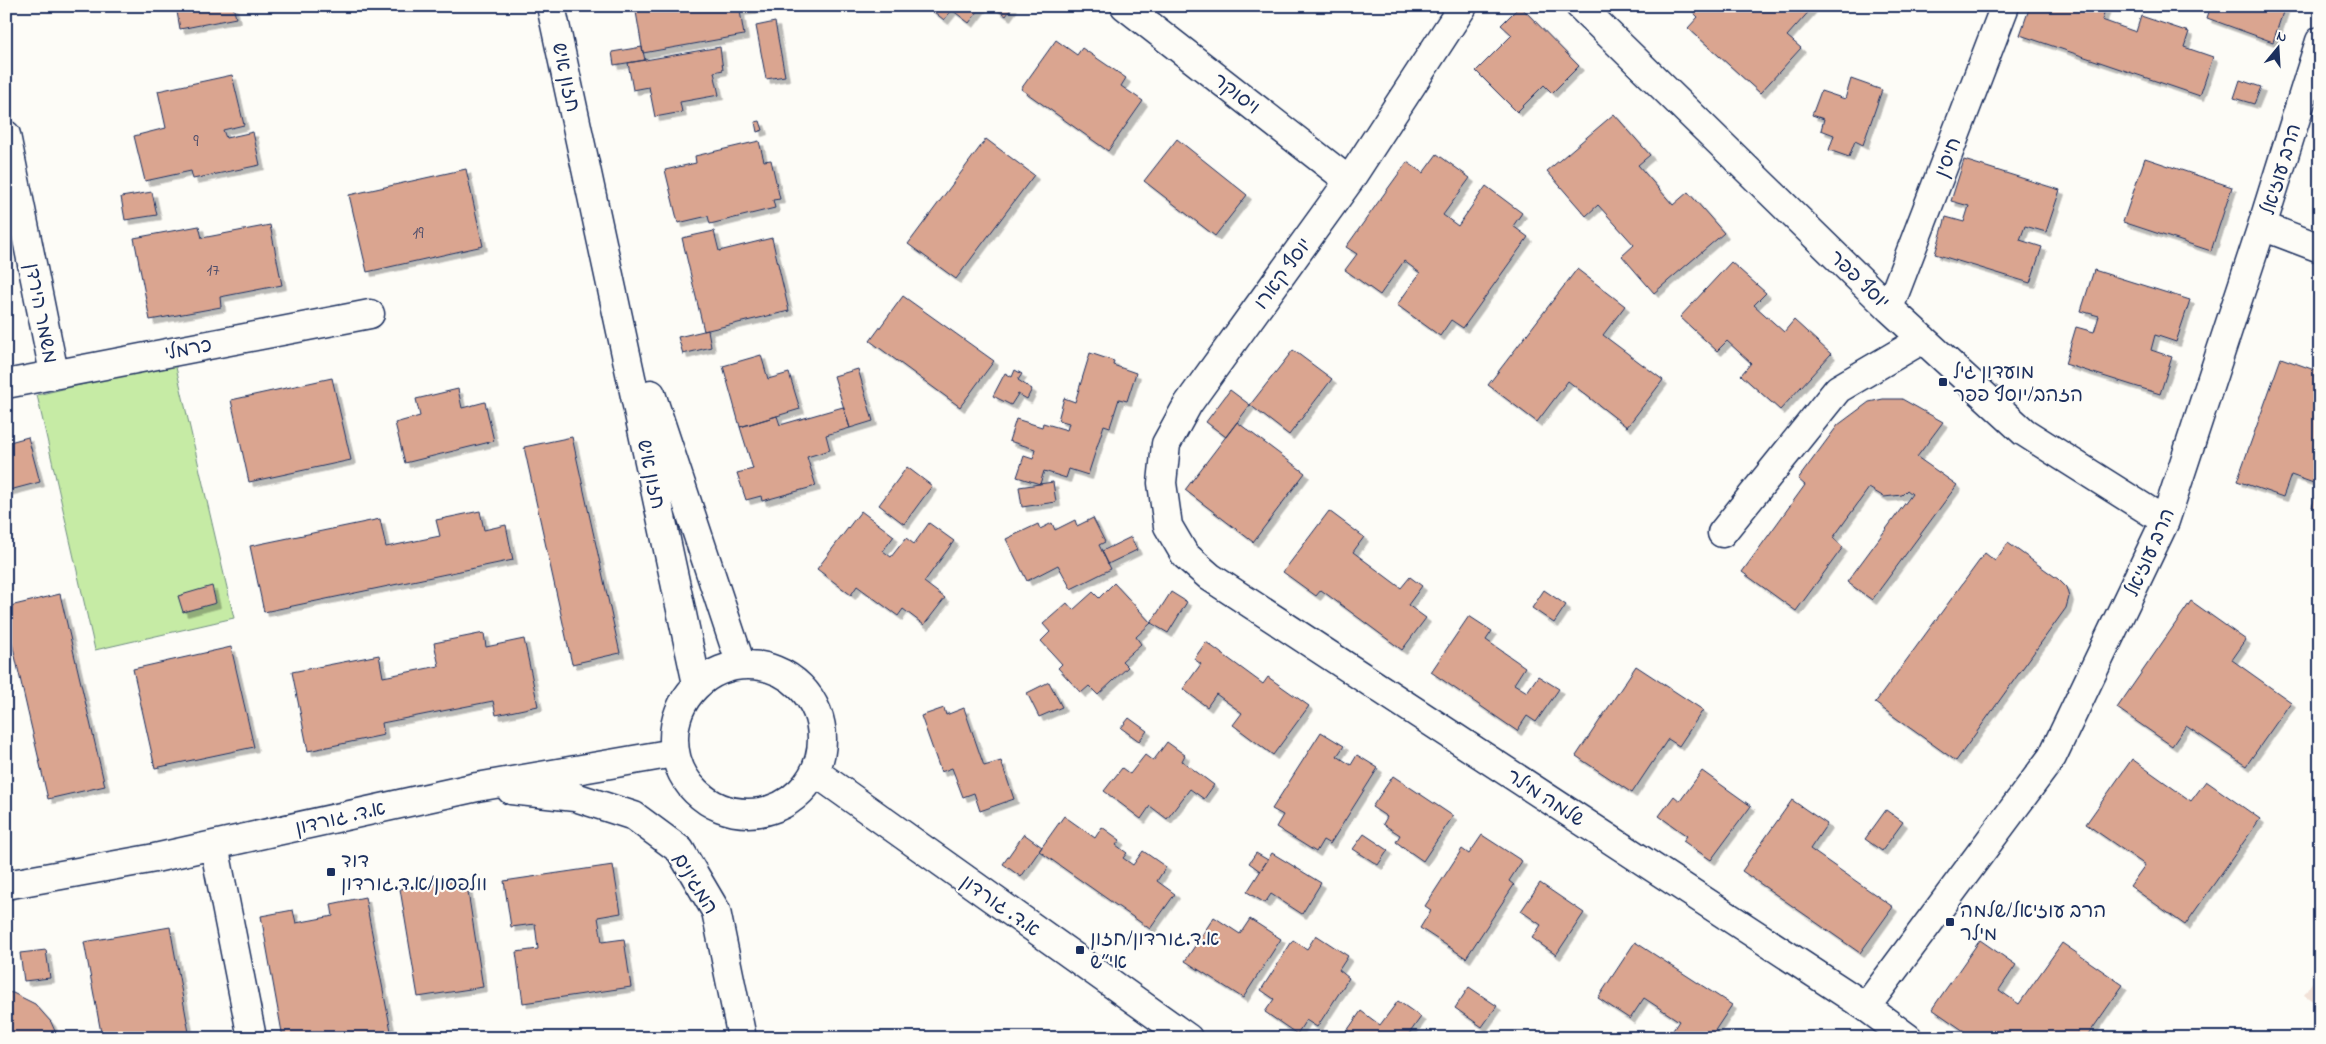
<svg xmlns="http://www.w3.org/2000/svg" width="2326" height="1044" viewBox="0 0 2326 1044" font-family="'Indie Flower','Playpen Sans Hebrew',sans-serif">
  <defs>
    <filter id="shadow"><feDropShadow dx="4.5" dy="4.5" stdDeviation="0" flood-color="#0004"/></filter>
  </defs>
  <rect width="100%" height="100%" fill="#fdfcf7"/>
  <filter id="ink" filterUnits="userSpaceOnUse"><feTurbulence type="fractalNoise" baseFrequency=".02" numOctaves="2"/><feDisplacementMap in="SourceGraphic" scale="10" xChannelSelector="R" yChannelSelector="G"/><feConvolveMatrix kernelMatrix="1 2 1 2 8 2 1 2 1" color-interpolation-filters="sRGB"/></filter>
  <g filter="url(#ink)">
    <!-- built -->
    <path fill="#f2e2d8" d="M2320,970v36l-16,-11z"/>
    <!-- green -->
    <path fill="#c6eba5" stroke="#708d82" d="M175,363l59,255 -139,32 -58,-255z"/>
    <!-- building -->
    <path fill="#daa590" stroke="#1b2f5e" filter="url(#shadow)" d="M176,6h57l3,12 -56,11z
      M635,6h123l1,2 -19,3 4,24 -101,18z
      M931,6h51l-13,17 -17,-13 -8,10 -15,-12z
      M992,6h21l-7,10z
      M1520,6l59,60 -27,27 -8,-8 -27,27 -41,-41 36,-36 -11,-10z
      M1692,6h121v1l-26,29 14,12 -41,45 -72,-65 10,-11 -8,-8z
      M2030,6h76l-4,14 34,12 5,-16 48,16 -5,15 29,10 -13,39 -180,-61z
      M2211,6h74l-12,36 -66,-24z
      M775,22l10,54 -19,3 -10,-53z
      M1056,40l21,15 5,-7 44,30 -5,8 22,15 -35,50 -87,-62z
      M642,47l3,13 -31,5 -2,-13z
      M720,47l3,23 -9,2 5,23 -39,7 2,10 -27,5 -6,-30 -16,3 -5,-27z
      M232,75l12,50 -21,5 3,8 27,-6 7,33 -67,14 -2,-8 -46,10 -11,-45 32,-8 -8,-37z
      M1851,79l31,11 -19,55 -8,-4 -6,16 -20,-7 5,-15 -13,-5 3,-11 -12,-4 9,-24 24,8z
      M2240,80l21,7 -7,17 -20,-6z
      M1614,114l36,41 -12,10 35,40 15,-13 36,41 -70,60 -32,-37 12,-11 -36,-40 -12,11 -39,-45z
      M760,121l3,9 -6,2 -2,-10z
      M986,139l48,36 -78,104 -48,-35z
      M1177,139l70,56 -32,41 -71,-55z
      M759,141l5,20 7,-1 9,39 -7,1 2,8 -65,16 -2,-8 -30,7 -13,-53 31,-7 -1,-7z
      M1437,154l33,24 -27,37 15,11 28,-40 36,27 -9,13 15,11 -65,91 -12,-8 -11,16 -43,-31 23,-32 -16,-12 -24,34 -35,-25 12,-16 -11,-7 61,-85 16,11z
      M2145,158l87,29 -21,64 -88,-29z
      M1964,160l96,30 -14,42 -21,-6 -5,14 22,7 -12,36 -95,-29 11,-37 18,5 5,-16 -18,-5z
      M466,169l17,77 -116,26 -18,-77z
      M152,192l5,23 -32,5 -4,-23z
      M270,225l12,60 -62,12 1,10 -71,13 -16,-82 65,-12 3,12z
      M714,231l5,20 53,-13 17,73 -85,20 -22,-93z
      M1731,262l35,31 -12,12 30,27 10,-12 37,34 -51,56 -39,-35 10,-12 -24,-22 -10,10 -37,-34z
      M1577,269l48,37 -22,29 60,45 -36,47 -59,-46 -31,41 -49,-37z
      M2094,270l96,30 -14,42 -21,-7 -4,15 21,7 -12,37 -95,-30 11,-37 18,5 5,-16 -18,-5z
      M903,296l91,65 -34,46 -90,-66z
      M708,330l3,17 -28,7 -5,-17z
      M1293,350l39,29 -43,56 -39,-30z
      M1090,353l24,8 -1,4 23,8 -9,28 -8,-2 -9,28 -6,-2 -16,50 -19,-6 -3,9 -22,-7 -4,13 -23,-7 7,-21 9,3 2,-10 -26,-8 7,-22 26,8 1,-4 24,7 2,-7 -11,-3 6,-22 11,4z
      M761,355l7,24 21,-6 11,36 -60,18 -17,-61z
      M2281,358l39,14v138l-8,-3 7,-22 -28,-10 -8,22 -46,-16z
      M858,369l15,52 -23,7 -16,-52z
      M1015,370l7,4 -4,6 14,9 -5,10 -9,-5 -7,11 -18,-9 12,-23 7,4z
      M332,378l19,82 -102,22 -18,-82z
      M458,389l4,19 23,-6 9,39 -89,22 -10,-40 25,-7 -4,-17z
      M1230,390l20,15 -24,32 -20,-15z
      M1883,399h19l41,23 -26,35 40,28 -85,115 -25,-18 65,-88 -5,-4 -5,5 -18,2 -15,-9 -36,50 10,9 -47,64 -54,-39 63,-87 -7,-6 40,-54 31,-23z
      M843,407l7,21 -24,7 4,15 -23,7 9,29 -54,15 -1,-5 -15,4 -9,-27 16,-4 -13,-42 37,-11 3,9z
      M1237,422l68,51 -52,69 -68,-52z
      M28,437l12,45 -34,9v-48z
      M572,437l48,216 -48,11 -48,-217z
      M907,467l25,19 -28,38 -25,-19z
      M1053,482l3,20 -34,5 -3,-20z
      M480,511l4,19 22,-5 7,35 -249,52 -14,-66 130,-27 6,28 54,-11 -4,-16z
      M861,511l33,25 -11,15 8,6 15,-19 8,6 15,-21 25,18 -30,41 21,16 -21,27 -21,-16 -5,7 -41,-30 -6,9 -34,-26z
      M1329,511l35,26 -11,15 48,36 9,-11 12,9 -14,19 18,13 -24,32 -81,-60 -5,6 -33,-24z
      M1093,518l12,24 -6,3 12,24 -40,20 -13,-24 -31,16 -21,-42 32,-15 2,5 12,-6 3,7 20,-10 2,6z
      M1131,537l6,13 -29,14 -6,-13z
      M2008,543l50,36 8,8 3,10 -3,11 -110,153 -81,-58 110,-150 10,8z
      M1114,583l37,40 -15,14 5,7 -19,17 6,6 -30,28 -9,-9 -8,7 -23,-25 4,-4 -21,-23 9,-9 -7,-8 24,-21 6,7 20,-18 6,6z
      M212,586l4,17 -33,9 -5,-16z
      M1544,590l22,15 -12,18 -22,-15z
      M1171,592l16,10 -19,31 -17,-10z
      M60,594l45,192 -57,13 -42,-182v-10z
      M2191,601l55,39 -14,20 59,42 -45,64 -60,-40 -14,20 -55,-38z
      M1469,616l23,15 -6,9 39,27 -11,17 13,8 11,-16 21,13 -23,33 -9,-6 -10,15 -86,-59z
      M484,633l2,14 38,-8 14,67 -42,9 -3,-14 -111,22 2,12 -76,16 -16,-79 87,-17 4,22 56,-11 -5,-23z
      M1206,642l57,42 5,-7 41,29 -36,49 -40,-30 9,-12 -26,-19 -9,13 -24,-18 18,-25 -7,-5z
      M231,647l23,100 -99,21 -22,-99z
      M1636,666l67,44 -24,36 -11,-7 -36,54 -56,-37z
      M1049,682l13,25 -23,10 -12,-24z
      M944,708l2,7 18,-7 20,58 17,-5 13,38 -34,12 -6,-18 -11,4 -11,-29 -11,4 -20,-56z
      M1129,718l18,13 -8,10 -18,-13z
      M1321,732l23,14 -7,10 14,9 6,-10 21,13 -48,76 -7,-4 -7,12 -40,-25 7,-12 -11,-6z
      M1167,742l18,13 -3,6 32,24 -10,14 -14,-10 -23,30 -17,-13 -9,13 -37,-28 18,-23 8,6 15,-19 8,6z
      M2132,759l59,42 15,-20 54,38 -75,106 -55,-39 15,-21 -59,-41z
      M1702,771l49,35 -40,54 -28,-19 4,-5 -28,-20 15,-20 6,5z
      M1393,776l60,40 -30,45 -27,-19 4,-7 -17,-11 4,-7 -15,-10z
      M1792,800l35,24 -17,25 83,58 -33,46 -118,-82z
      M1886,810l17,12 -21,29 -17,-12z
      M1064,816l31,22 7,-11 18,13 -4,5 11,8 -4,5 10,7 10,-14 23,16 -9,14 18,13 -25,35 -111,-78z
      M1024,834l18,13 -21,30 -18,-13z
      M1364,834l24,16 -10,15 -25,-16z
      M1482,835l40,26 -13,20 5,4 -48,73 -46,-30 11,-18 -6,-4 37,-57 7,5z
      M1256,853l12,7 -8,11 -11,-8z
      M1272,853l49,30 -19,31 -31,-20 -6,9 -18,-11z
      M613,865l8,48 -23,4 4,25 22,-3 7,48 -108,16 -7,-51 22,-3 -3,-25 -24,3 -7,-46z
      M466,879l17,108 -65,10 -18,-108z
      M1540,883l44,30 -28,42 -24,-17 9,-13 -20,-14z
      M365,897l27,139 -109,2 -22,-122 32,-6 3,13 37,-7 -2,-12z
      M1214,917l26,17 10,-15 31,20 -38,59 -58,-37z
      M170,927l20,111h-88l-18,-96z
      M1316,935l32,21 -9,14 10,8 -32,49 -11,-7 -9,14 -32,-22 9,-13 -13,-9 32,-50 14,9z
      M1980,940l36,25 -17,25 20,14 43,-61 61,42 -37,53h-112l-42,-29z
      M1635,942l97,63 -22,33h-42l11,-17 -35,-23 -14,21 -32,-21z
      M46,950l4,28 -26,3 -4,-28z
      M1469,987l28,19 -15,21 -27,-19z
      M6,992l7,1 22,11 16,18 7,16h-52z
      M1398,1001l23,16 -15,21h-64l19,-27 19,14z"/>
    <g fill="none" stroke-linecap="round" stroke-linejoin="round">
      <defs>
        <path id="minor" d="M551,6l146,678
          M1125,6l224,175
          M1463,6l-114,175 -161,223 -22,40 -4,39 6,43 17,29 25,22 656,430 42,31
          M1580,6l309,302 135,124 141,89
          M6,135l48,238
          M2262,226l58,22
          M1889,308l116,-302
          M6,384l364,-70
          M651,394l90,271
          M1722,533l116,-144 85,-50
          M674 739a74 74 0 1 1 148 0a74 74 0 1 1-148 0Z
          M815,772l373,266
          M511,790l64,7 59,19 46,34 36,61 26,127
          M214,845l38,193
          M6,885l149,-27 322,-71 197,-34
          M1866,1007l186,-250 113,-236 97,-295 58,-185"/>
      </defs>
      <!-- minor casing -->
      <use href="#minor" stroke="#1b2f5e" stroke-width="31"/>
      <!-- minor -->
      <use href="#minor" stroke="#fdfcf7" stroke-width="28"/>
    </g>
  </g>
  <!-- markers -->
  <g fill="#1b2f5e" stroke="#fdfcf7" stroke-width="2">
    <rect x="1938" y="377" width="10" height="10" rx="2.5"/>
    <rect x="326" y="867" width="10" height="10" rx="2.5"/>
    <rect x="1945" y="917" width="10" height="10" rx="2.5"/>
    <rect x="1075" y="945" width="10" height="10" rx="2.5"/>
  </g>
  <g text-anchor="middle" stroke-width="4.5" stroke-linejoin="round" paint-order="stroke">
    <!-- number labels -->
    <g font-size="18" fill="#4b4c6a">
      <text x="196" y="146">9</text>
      <text x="418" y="238">19</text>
      <text x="213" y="275">17</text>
    </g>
    <!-- street labels -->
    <g font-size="20" fill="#1b2f5e" stroke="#fdfcf7">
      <text transform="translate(567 77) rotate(78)" y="7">חזון איש</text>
      <text transform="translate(1237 93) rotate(38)" y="7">ויסוקר</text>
      <text transform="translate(1947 157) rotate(-69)" y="7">חיסין</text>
      <text transform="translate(2280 169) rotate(-73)" y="7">הרב עוזיאל</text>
      <text transform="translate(1282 273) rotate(-54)" y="7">יוסף קארו</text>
      <text transform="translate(1860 279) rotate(44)" y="7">יוסף פפר</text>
      <text transform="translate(42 313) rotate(79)" y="7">משמר הירדן</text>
      <text transform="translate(188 348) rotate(-11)" y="7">כרמלי</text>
      <text transform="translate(652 474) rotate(78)" y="7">חזון איש</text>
      <text transform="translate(2149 552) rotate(-66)" y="7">הרב עוזיאל</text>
      <text transform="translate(1546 797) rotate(33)" y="7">שלמה מילר</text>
      <text transform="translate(340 817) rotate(-13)" y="7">א.ד. גורדון</text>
      <text transform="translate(696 883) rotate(59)" y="7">המגינים</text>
      <text transform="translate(1001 905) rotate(35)" y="7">א.ד. גורדון</text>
    </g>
    <!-- poi labels -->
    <g font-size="20" fill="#1b2f5e" stroke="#fdfcf7" text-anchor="start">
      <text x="1953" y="378">מועדון גיל<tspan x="1953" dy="23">הזהב/יוסף פפר</tspan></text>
      <text x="341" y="867">דוד<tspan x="341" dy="23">וולפסון/א.ד.גורדון</tspan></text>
      <text x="1960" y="917">הרב עוזיאל/שלמה<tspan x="1960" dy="23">מילר</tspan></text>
      <text x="1090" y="945">א.ד.גורדון/חזון<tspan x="1090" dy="23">אי״ש</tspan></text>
    </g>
  </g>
  <!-- margin -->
  <rect width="2326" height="1044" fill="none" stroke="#fdfcf7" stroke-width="25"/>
  <rect x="12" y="12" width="2301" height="1019" fill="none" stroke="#1b2f5e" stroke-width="2" filter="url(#ink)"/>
  <!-- north arrow -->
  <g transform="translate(2278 48) rotate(18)" stroke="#fdfcf7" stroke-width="4" paint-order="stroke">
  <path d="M0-4L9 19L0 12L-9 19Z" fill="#1b2f5e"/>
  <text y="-8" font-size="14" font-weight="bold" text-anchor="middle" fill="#1b2f5e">N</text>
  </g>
</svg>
